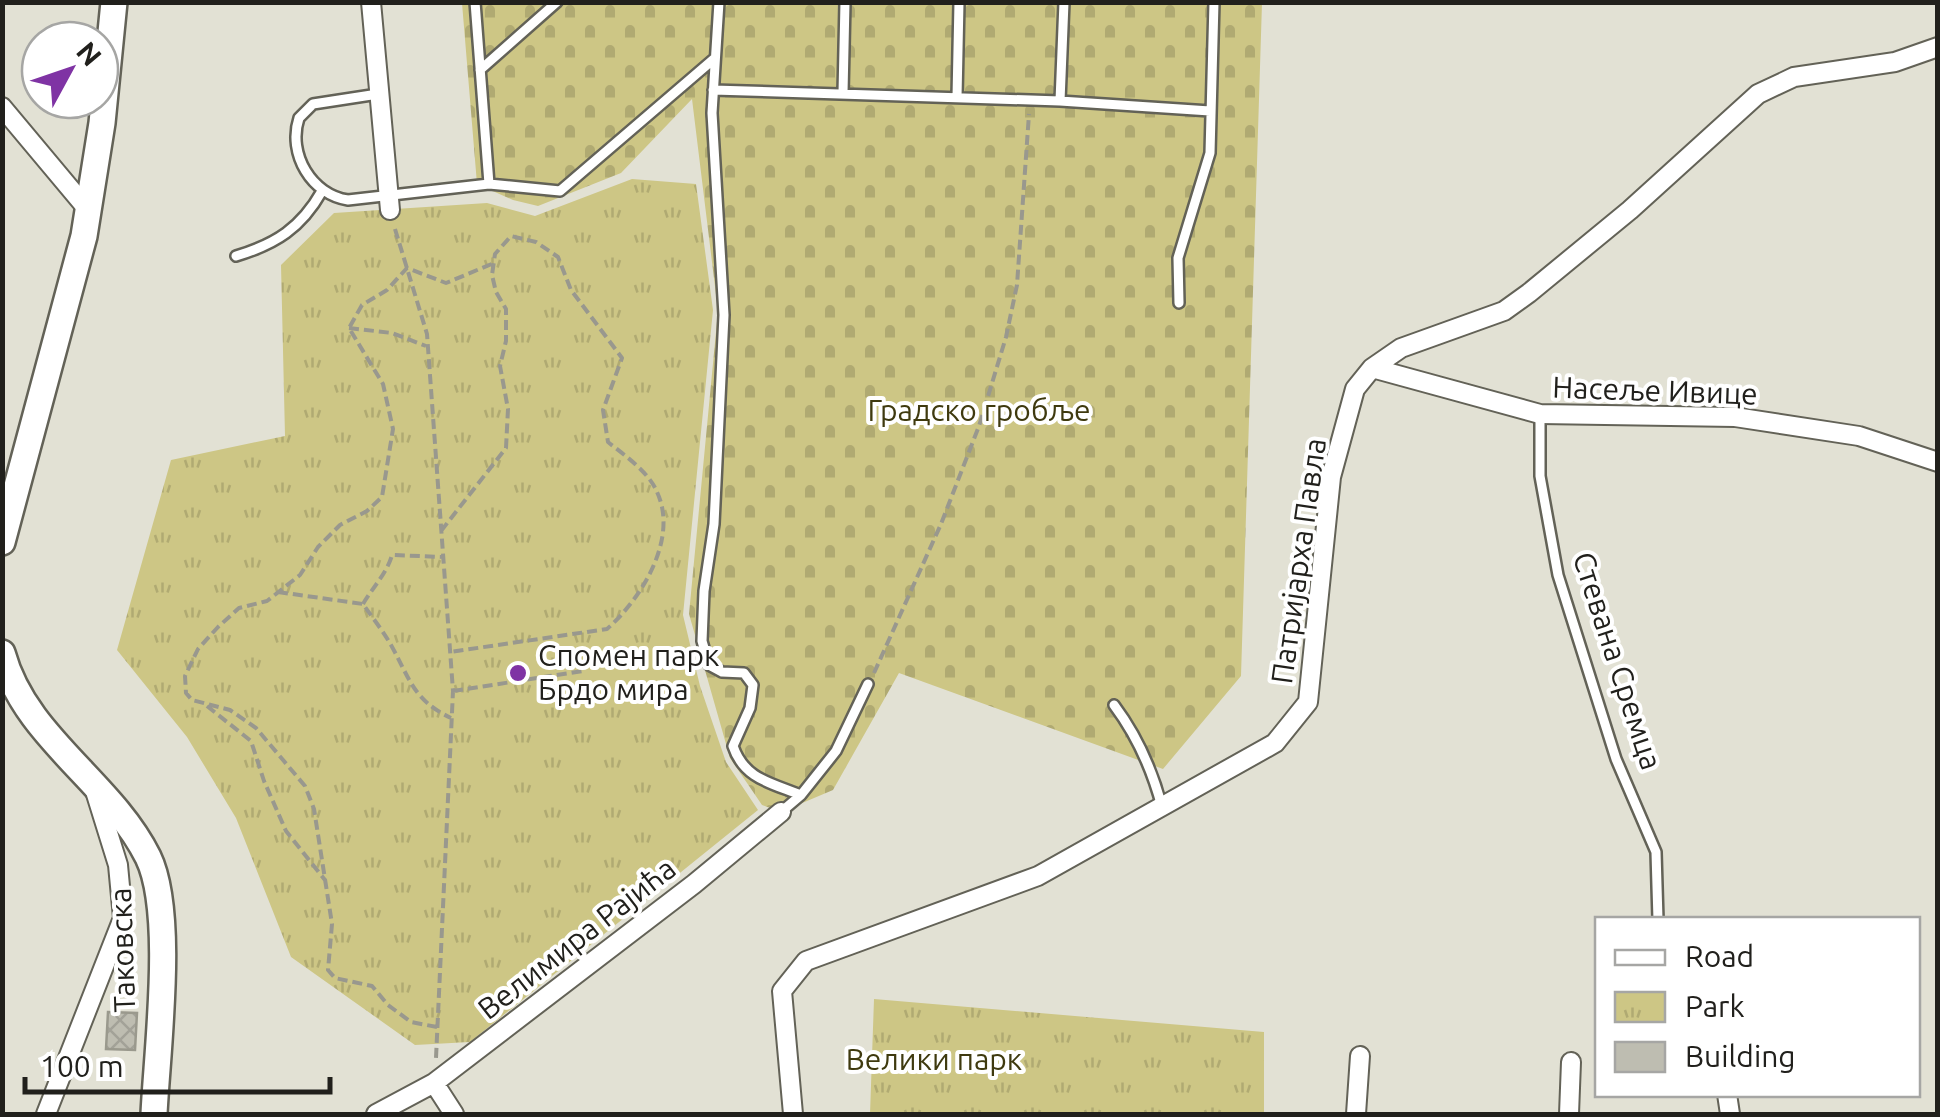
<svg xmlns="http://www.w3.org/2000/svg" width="1940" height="1117" viewBox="0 0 1940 1117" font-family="Ubuntu,sans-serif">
  <defs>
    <pattern id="cemetery-stones" width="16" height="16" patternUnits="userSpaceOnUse" patternTransform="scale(2.5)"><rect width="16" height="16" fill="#cdc685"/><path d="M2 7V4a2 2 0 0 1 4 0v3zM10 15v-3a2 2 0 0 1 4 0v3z" fill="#b0aa72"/></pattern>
    <pattern id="park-tufts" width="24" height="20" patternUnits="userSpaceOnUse" patternTransform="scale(2.5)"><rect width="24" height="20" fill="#cdc685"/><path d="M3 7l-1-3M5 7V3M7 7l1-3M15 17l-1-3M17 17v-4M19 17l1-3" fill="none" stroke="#b0aa72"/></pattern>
    <pattern id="building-cross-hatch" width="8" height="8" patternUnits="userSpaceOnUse" patternTransform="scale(2.5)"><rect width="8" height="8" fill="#bebdb1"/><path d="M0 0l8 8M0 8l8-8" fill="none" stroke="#a3a298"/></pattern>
  </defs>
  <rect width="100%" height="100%" fill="#e2e1d4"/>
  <!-- cemetery -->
  <path fill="url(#cemetery-stones)" d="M462,3h800l-21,673 -78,93 -264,-96 -66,117 -52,22 -19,-7 -32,-47 -41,-144 29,-303 -26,-212 -71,74 -83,33 -25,-6 -36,-16z"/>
  <!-- park -->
  <path fill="url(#park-tufts)" d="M632,179l64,5 17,126 -30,305 17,71 26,76 32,48 -288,232 -55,3 -124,-88 -55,-139 -49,-81 -70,-87 54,-190 114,-24 -4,-171 53,-52 153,-10 48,13z
    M874,999l390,33v82h-394z"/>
  <!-- building -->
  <path fill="url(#building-cross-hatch)" stroke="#9a998d" stroke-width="2.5" d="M108,1012l29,1 -2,37 -29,-1z"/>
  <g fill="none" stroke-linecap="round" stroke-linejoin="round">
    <defs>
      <path id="lane" d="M719,2l-7,111 12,202 -10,209 -10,67 -2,50 7,24 13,7 22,1 9,12 -3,23 -17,38c11,33 38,37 68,49l-20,17
        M480,70l77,-68
        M713,90l347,11 150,10
        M843,93l2,-91
        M378,94l-65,10 -14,14c-12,36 13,77 49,82l141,-16 -14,-182
        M957,97l2,-95
        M1060,101l4,-99
        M489,184l71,7 155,-133
        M236,256c40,-12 65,-28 86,-65
        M1179,303l-1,-45 32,-105 4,-151
        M1540,414v62l18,99 58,184 40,93 2,68
        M1114,705c24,32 38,64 48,102
        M801,795l35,-44 32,-67"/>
      <path id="street" d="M371,2l19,208
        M2,107l87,104
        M1372,368l168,46 195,3 124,19 79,26
        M434,1083l20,31
        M1727,1094l3,20
        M46,1114l77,-196 -5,-53 -23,-74
        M376,1114l58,-31 260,-199 87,-72
        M793,1114l-11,-123 24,-30 232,-85 237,-133 33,-41 23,-225 24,-88 17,-21 29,-20 103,-37 25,-18 101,-83 128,-116 36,-17 101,-15 43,-15
        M1356,1114l4,-58
        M1569,1114l2,-52"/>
      <path id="secondary" d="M2,542l82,-306 18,-113 12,-121
        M2,653c23,85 108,128 146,204 27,55 9,193 6,257"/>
    </defs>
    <!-- lane casing -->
    <use href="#lane" stroke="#636257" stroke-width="14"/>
    <!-- street casing -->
    <use href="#street" stroke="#636257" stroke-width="22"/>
    <!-- secondary casing -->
    <use href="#secondary" stroke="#636257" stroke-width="30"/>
    <!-- path -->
    <path stroke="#99988e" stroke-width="4" stroke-dasharray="10 5" stroke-linecap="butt" d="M395,229l32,105 26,357 -17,367
      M349,328l43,5 34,13
      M441,531l65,-83 2,-39 -8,-43 6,-25v-32l-10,-17 -4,-17 3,-21 16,-18 25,6 22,15 13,33 51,68 -19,52 5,32c16,13 41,30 49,50 22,47 -16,107 -50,137l-157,23
      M278,592l85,12c9,13 20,27 28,41 19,34 22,55 60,73
      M363,604c10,-17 24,-31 29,-49l51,2
      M874,673l67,-149 38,-98 27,-89 11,-52 12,-171
      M453,691l130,-20
      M207,706l44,35 13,40 22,50 39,49
      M437,1027l-26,-5 -23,-17 -16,-19 -37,-8 -7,-8 4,-46 -18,-115 -9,-23 -49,-58 -26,-18 -38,-10 -6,-7 -1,-17 13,-27 20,-22 21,-19 28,-7 33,-26 18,-28 22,-22 27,-14 15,-14 11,-68 -10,-45 -34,-56 13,-23 25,-15 20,-22 39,15 48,-20"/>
    <!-- lane -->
    <use href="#lane" stroke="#fff" stroke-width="9"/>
    <!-- street -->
    <use href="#street" stroke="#fff" stroke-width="18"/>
    <!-- secondary -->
    <use href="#secondary" stroke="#fff" stroke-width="25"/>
  </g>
  <!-- markers -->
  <circle fill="#7f33a4" stroke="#fff" stroke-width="4" cx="518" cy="673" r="10"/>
  <g text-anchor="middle" stroke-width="8" stroke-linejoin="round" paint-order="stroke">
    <!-- street labels -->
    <g font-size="30" fill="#21201c" stroke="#fff">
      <text transform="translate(1655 391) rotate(2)" y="10">Насеље Ивице</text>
      <text transform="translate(1299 561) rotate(-82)" y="10">Патријарха Павла</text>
      <text transform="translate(1617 661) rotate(72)" y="10">Стевана Сремца</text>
      <text transform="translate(577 939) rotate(-38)" y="10">Велимира Рајића</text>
      <text transform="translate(123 950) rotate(-92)" y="10">Таковска</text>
    </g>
    <!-- park labels -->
    <g font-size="30" fill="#3f3a0f" stroke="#fff">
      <text x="979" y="421">Градско гробље</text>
      <text x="934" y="1070">Велики парк</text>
    </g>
    <!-- poi labels -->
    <g font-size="30" fill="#21201c" stroke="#fff" text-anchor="start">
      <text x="538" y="666">Спомен парк<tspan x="538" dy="34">Брдо мира</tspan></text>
    </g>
  </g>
  <!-- border -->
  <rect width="1940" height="1117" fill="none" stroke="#21201c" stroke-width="10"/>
  <!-- legend -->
  <rect x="1595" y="917" width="325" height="180" fill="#ffffff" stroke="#a6a6a4" stroke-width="2.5"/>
  <rect x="1615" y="950" width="50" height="15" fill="#ffffff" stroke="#a6a6a4" stroke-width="2.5"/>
  <text x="1685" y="967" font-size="30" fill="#21201c">Road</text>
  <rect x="1615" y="992" width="50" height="30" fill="url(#park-tufts)" stroke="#a6a6a4" stroke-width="2.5"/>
  <text x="1685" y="1017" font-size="30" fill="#21201c">Park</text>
  <rect x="1615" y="1042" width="50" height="30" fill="#bebdb1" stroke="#a6a6a4" stroke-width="2.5"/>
  <text x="1685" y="1067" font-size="30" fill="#21201c">Building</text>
  <!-- north arrow -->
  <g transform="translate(70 70) rotate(50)"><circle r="48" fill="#ffffff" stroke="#a6a6a4" stroke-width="2.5"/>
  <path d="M0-8L18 38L0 25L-18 38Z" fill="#7f33a4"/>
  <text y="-15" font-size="28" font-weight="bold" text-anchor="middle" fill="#21201c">N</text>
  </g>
  <!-- scale -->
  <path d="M25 1077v15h305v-15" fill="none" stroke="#21201c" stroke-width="5"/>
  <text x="40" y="1077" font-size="30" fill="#21201c" stroke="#ffffff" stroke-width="8" paint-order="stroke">100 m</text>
</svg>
